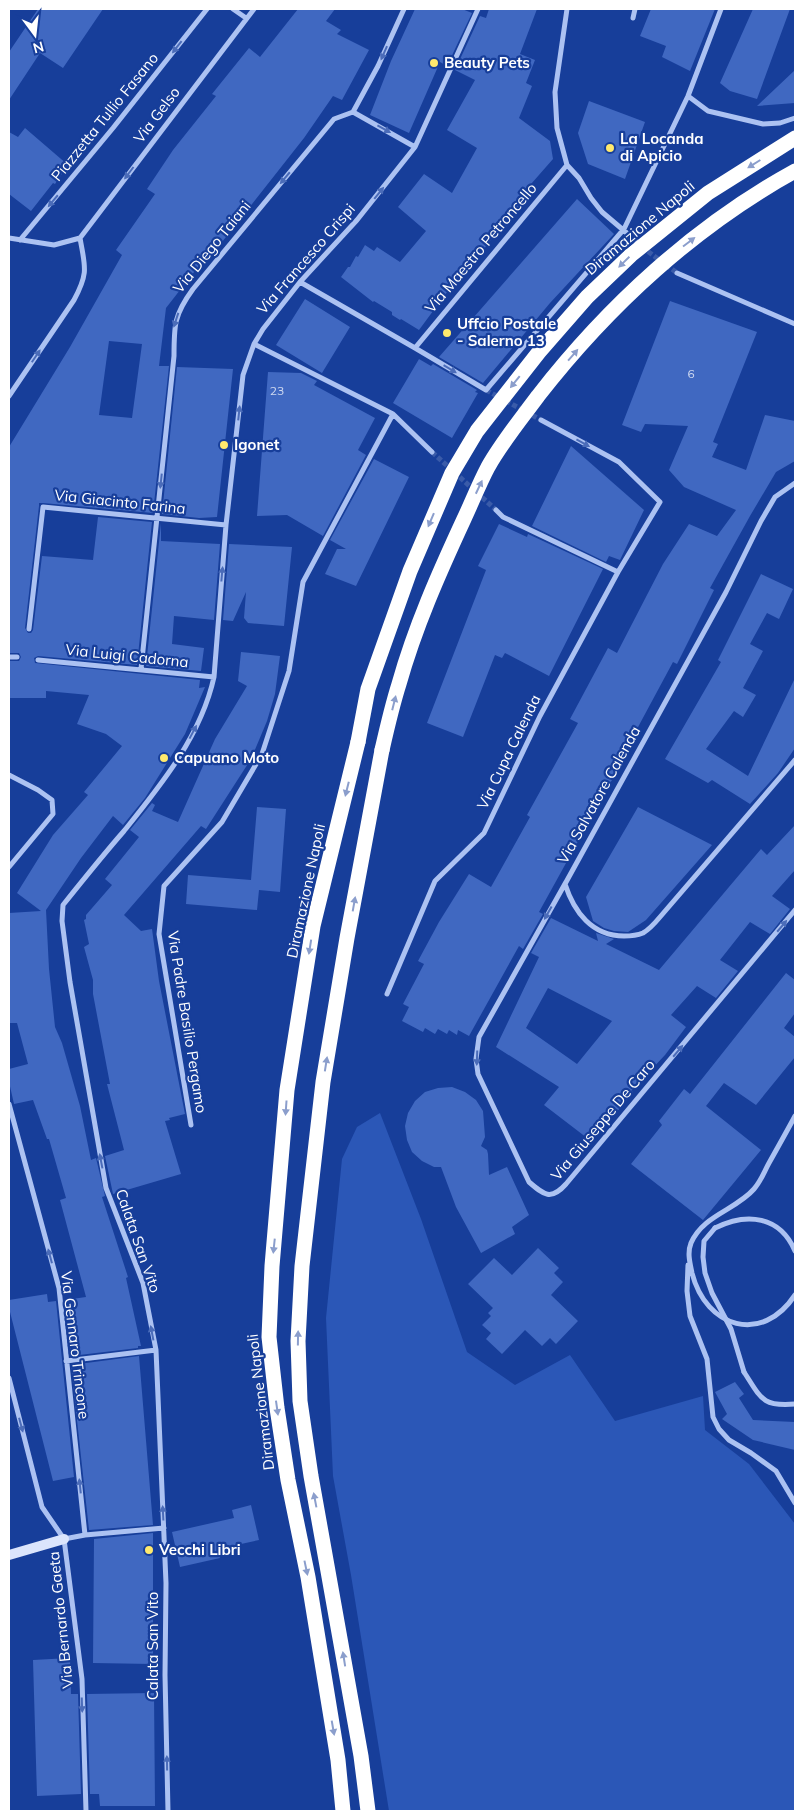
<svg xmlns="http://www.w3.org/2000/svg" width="804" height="1820" viewBox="0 0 804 1820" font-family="Mulish,sans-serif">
  <rect width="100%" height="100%" fill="#173e9a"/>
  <!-- green -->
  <path fill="#2b57b7" d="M380,1113l41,106 46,133 48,33 55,-30 45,66 88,-25 2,34 44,34 46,60v287h-406l-38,-236 -18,-99 -7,-158 16,-159 15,-32z"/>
  <!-- building -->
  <path fill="#4068c1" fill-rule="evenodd" d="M38,9h65l-40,59 -23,-15 -31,47v-48z
    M298,9h37l-9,12 15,9 -4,4 32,16 -27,50 -9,-4 -29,42 -82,104 -3,-2 -53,68 -7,58h10l-16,147 -110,-10h-4v3l-14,122 3,5h3l2,-3 9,-74 51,4 5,-43 54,5 -15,143 -99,-9 -4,2 1,5 165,17 -1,8 6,-1 -20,47 -40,64 -22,27 -10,-9 -32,42 -35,52 3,59 6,58 7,16 18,63 11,54 5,-2 9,38 -3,1 26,80 -2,1 15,68h-3v2l-67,8 -6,-56 21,-3 -26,-97 6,-2 -17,-59h-2l-14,-39 -19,4 -5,-22v-13l19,-5 -11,-41h-8v-110l32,-2 -24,-18 36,-58 35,-40 -4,-3 38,-46 -16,-12 -29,-10 12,-29 -43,-4v7h-37v-37h10l2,-4 -2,-4h-10v-206l61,-100 52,-92 -6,-5 39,-56 -8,-5 26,-39 43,-54 -4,-2 37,-46 11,9zM109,341l33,3 -10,74 -33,-3z
    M415,9h47l10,4 -25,53 -7,-4 -31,71 -39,-18 21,-54z
    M489,9h48l-17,45 15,6 -9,23 6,3 -13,32 31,23 3,18 -36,41 6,3 -10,17 -3,-1 -5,10 -2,-1 -4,7 -3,-2 -37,49 -3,-2 -37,50 -18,-11 -1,1 -8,-5v-3l-18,-11 -1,1 -32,-25 7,-10h2l6,-11 2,1 7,-12 9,6 3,-4 23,15 26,-31 -28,-24 26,-33 28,19 25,-45 -30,-18 28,-50 -20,-10 25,-54 6,2z
    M651,9h64l-25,62 -28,-14 4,-11 -26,-10z
    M753,9h37l-33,90 -27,-8 -10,-8z
    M795,70v33l-38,3z
    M589,101l56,21 -20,57 -37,-15 -10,-31z
    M25,128l43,37 -13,19 -2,-1 -22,28 -22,-17v-62l9,5z
    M577,199l37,35 -64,69 -67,80 -44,-26z
    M305,299l45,28 -28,46 -46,-28z
    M670,301l87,31 -44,110 5,2 -6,13 34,13 19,-55 30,6v40l-19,11 -26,44 -40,72 4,2 -37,74 -4,-2 -57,106 2,1 -79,143 4,2 -20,35 -4,-3 -50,90 -11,-6 -1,5 -8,-5 -2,4 -9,-5 -3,5 -10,-6 -2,4 -21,-11 7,-14 -6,-3 21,-40 -6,-3 21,-39 30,-48 22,13 39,-70 -3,-2 51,-92 -8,-4 38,-71 9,5 46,-89 26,-40 28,12 19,-26 -52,-23 -15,-17 19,-44 -43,-2 -4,8 -19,-7z
    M419,359l12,7 2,-2 44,26 -2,2 3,1 -26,45 -59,-35z
    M177,367l56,2 -16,148 -18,1 -37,-4z
    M268,372l33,1 16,8 -3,4 61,33 -17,32 8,5 -43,81 -36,-21 -30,1z
    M571,446l73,64 -24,50 -11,-4 -3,6 -74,-36z
    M374,459l35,18 -53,109 -31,-12 12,-25h9l-16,-9z
    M161,523v18l59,3 -6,76 -40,-4 -2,28 32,4 -3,23 -55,-5z
    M499,524l28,13 1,-3 75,35 -54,107 -44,-23 -3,5 -7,-3 -32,82 -36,-14 59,-153 -8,-4z
    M229,544l63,3 -8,79 -36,-3 -4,-5 2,-26 -13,29 -10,-1z
    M761,574l32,15 -14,30 -12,-6 -17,31 13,7 -20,37 13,7 -13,22 -9,-6 -28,38 42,27 47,-98v70l-17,25 -28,31 -38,-24 -4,3 -43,-24 56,-97 -3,-2z
    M241,652l39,4 -5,38 -8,27 -16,38 -45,70 -5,-3 -77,89 17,16 11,-2 7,52 26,133 -16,4 1,2 -5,1 16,53 -68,20 -8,-38 19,-6 -17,-66h3l-17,-90v-14l-9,-33 5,-3 -5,-24 2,-1v-4l26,-30 -7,-6 34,-42 -9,-7 22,-27 3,2 -3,6 26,11 37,-83 32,-53 -9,-5z
    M257,807l29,2 -6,83 -21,-2 -2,20 -71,-6 2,-29 63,5z
    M638,807l74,38 -66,75 -18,12 -14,-1 -10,-3 -11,-7 -7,-24z
    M795,825v45l-23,26 18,13 -20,25 -20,-12 -30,38 18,11 -22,27 -19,-12 -26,29 15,12 -21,28 -34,36 2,1 -13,16 -29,33 -47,-36 15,-18 -63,-40 43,-90 -8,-4 20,-35 47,23 -2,-8 18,6 -8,5 53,26 102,-121 6,6zM548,988l64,33 -35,43 -51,-36z
    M786,973l9,7v33l-11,15 11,9v20l-39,48 -32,-22 -18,23 55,44 -58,70 -72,-56 31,-39 -3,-4 25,-32 6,5z
    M452,1087l13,5 11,8 7,11 2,26 -4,9 6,4 1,4 1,21 18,-8 22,48 -17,12 3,7 -34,19 -25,-46 -15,-40h-7l-12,-6 -10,-9 -5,-12 -2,-14 3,-13 7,-12 10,-9 13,-4z
    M538,1248l21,20 -5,5 9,9 -12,13 27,26 -22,23 -6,-6 -8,8 -17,-16 -23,24 -16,-15 5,-6 -9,-8 9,-9 -3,-3 5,-5 -25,-24 26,-26 18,17z
    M47,1294l1,8 8,-1 18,176 -21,4 -44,-173v-8z
    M139,1356l14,169 -64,5 -18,-165z
    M735,1382l9,12 -5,4 14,22 42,2v28l-42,-10 -31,-21 5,-5 -12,-22z
    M251,1505l8,35 -41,9 2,9 -40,9 -8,-35 62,-14 -2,-8z
    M153,1533v131l-60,-1 1,-124z
    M70,1658l1,36h7l3,100 -44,2 -4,-136z
    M154,1693l1,113h-55l-1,-12h-9l-3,-100z"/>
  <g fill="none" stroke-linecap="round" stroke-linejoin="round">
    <!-- street-tunnel -->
    <path stroke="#3a5ba9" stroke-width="5" stroke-dasharray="5 2.5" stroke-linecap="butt" d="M642,247l35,26
      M486,390l55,30
      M432,452l64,58"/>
    <!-- street -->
    <path stroke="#acc2f2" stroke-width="5" d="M233,9l13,9
      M567,9l-12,83 2,36 10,37 12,13 12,20 11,14 33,28
      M633,18l2,-9
      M688,96l20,15 55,13 17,-1 15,-5
      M353,112l62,35
      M9,238l45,7 26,-7
      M80,238l174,-229
      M20,240l93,-112 94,-119
      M677,273l118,51
      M300,282l115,66 71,42 138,-161 64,-133 33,-87
      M254,344l139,70 39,38
      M415,348l152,-183
      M9,396l65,-96c15,-28 11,-33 6,-62
      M795,483l-20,14 -14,24 -35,71 -161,292c9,28 27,52 59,52 6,0 14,-1 19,-3 7,-4 12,-10 17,-16l135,-157
      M496,510l7,7 115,55
      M29,629l14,-122 183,18
      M9,657h8
      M38,660l176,17
      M141,669l33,-313c0,-31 0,-41 19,-67l141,-170 19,-7 25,-46 26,-57
      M9,775l29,15 14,10 1,14 -44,53
      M566,882l-87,155 -3,22 2,15 51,108c15,13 22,19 37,2l229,-274
      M387,994l48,-113 49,-48 56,-117 78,-144 42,-70 -41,-40 -78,-42
      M9,1104l50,184 26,247
      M795,1116c-8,15 -17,31 -26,47 -5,9 -8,18 -15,26 -18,21 -51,26 -63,54 -4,10 -1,20 1,30 14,55 70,72 103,22
      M191,1125l-32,-191 5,-48 58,-64 40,-68 27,-83 14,-89 90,-168
      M715,1228c32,-16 65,-12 80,23
      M688,1265l-1,26 3,25 17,43 6,58 6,12 10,11 22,13 25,18 19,32
      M66,1361l90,-11
      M744,1372c17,26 18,35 51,32
      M9,1378l33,129 22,32 18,140 4,132
      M64,1539l21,-4 79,-7
      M168,1811l-3,-136 1,-92 -10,-233 -13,-67 -37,-95 -36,-206 -8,-61 1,-16c20,-25 40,-50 61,-74 37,-46 77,-95 90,-154l12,-152 17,-150 11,-31 9,-15 37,-47 57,-62 58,-73 63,-138"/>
    <!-- secondary -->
    <path stroke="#dbe5fc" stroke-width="10" d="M9,1555l55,-16"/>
    <!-- highway -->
    <path stroke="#fff" stroke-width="15" d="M343,1811l-5,-51 -30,-183 -20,-97 -11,-72 -8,-71 3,-71 15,-176 26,-164 45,-184
      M368,1811l-7,-55 -50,-280 -11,-75 -2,-60 4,-75 21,-184 24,-144 35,-188"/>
    <!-- street-bridge -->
    <path stroke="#acc2f2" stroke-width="5" d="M715,1228l-11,13 -1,16 2,16 7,20 19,36 13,43"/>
    <!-- highway-bridge -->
    <path stroke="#fff" stroke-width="15" d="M358,742l10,-53 42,-118 42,-98 25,-42 62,-79 48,-55 44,-42 77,-62 87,-55
      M382,750c5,-22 10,-44 17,-66 16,-57 40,-111 65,-165 8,-17 15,-35 24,-52 14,-25 33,-48 50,-71 70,-90 157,-170 257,-225"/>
  </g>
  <!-- one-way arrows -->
  <defs><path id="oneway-solid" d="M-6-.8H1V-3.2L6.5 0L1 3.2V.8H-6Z" transform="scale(1.25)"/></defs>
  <g fill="#4b6cb9">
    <use href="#oneway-solid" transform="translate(177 47) rotate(128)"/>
    <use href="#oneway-solid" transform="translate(384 53) rotate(114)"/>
    <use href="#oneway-solid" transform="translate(384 129) rotate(29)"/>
    <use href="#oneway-solid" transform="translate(129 173) rotate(127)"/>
    <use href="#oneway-solid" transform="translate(285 178) rotate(130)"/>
    <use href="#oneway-solid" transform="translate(379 193) rotate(-51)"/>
    <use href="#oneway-solid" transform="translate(53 201) rotate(130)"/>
    <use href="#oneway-solid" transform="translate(176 320) rotate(108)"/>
    <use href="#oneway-solid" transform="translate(36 356) rotate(-56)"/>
    <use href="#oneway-solid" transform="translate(450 369) rotate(31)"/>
    <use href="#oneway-solid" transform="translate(239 413) rotate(-84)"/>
    <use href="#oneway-solid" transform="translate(583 443) rotate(29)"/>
    <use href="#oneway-solid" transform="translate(161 481) rotate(96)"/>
    <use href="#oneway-solid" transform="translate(222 574) rotate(-85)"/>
    <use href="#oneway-solid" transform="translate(193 732) rotate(-62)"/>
    <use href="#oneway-solid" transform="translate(548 913) rotate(119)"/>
    <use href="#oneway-solid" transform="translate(782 926) rotate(-50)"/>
    <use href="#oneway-solid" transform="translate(678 1051) rotate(-50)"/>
    <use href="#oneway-solid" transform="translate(477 1058) rotate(92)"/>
    <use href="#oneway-solid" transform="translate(101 1161) rotate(-101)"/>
    <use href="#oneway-solid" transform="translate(50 1256) rotate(-105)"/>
    <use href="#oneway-solid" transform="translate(152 1333) rotate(-101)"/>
    <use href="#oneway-solid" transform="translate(21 1425) rotate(75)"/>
    <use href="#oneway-solid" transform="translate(80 1486) rotate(-96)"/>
    <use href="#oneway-solid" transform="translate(163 1513) rotate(-93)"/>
    <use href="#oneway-solid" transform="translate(82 1705) rotate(88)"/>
    <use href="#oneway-solid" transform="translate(167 1763) rotate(-91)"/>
  </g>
  <g fill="#8b9ecc">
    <use href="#oneway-solid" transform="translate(754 164) rotate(148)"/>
    <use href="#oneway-solid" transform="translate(689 242) rotate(-37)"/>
    <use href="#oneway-solid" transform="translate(624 262) rotate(136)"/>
    <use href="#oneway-solid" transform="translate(573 355) rotate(-49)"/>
    <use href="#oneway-solid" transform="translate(515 382) rotate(129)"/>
    <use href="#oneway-solid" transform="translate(479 487) rotate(-65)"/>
    <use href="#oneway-solid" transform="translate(431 520) rotate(113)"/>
    <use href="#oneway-solid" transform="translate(394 703) rotate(-76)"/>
    <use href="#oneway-solid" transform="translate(347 789) rotate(104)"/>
    <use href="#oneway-solid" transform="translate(354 904) rotate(-80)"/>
    <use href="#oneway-solid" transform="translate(310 947) rotate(99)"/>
    <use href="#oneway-solid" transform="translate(326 1064) rotate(-81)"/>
    <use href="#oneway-solid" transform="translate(286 1108) rotate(94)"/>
    <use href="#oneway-solid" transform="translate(274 1246) rotate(96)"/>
    <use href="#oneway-solid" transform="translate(298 1338) rotate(-89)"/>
    <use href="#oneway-solid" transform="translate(277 1408) rotate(82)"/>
    <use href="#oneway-solid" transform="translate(315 1500) rotate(-101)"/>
    <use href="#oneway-solid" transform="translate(306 1568) rotate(78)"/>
    <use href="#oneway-solid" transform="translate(344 1659) rotate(-99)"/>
    <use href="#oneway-solid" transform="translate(333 1728) rotate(80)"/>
  </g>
  <!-- markers -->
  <g fill="#ffe96d" stroke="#173e9a" stroke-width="2">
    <circle cx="434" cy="63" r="5"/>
    <circle cx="610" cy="148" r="5"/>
    <circle cx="447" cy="333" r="5"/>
    <circle cx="224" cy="445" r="5"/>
    <circle cx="164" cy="758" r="5"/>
    <circle cx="149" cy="1550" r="5"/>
  </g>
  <g text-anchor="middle" stroke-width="4.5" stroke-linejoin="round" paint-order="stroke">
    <!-- number labels -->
    <g font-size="12" fill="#cfd9f0">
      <text x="691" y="378">6</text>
      <text x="277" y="395">23</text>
    </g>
    <!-- poi labels -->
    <g font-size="15" font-weight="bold" fill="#fff" stroke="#173e9a" text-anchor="start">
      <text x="444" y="68">Beauty Pets</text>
      <text x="620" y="144">La Locanda<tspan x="620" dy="17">di Apicio</tspan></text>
      <text x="457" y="329">Uffcio Postale<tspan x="457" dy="17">- Salerno 13</tspan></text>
      <text x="234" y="450">Igonet</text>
      <text x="174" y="763">Capuano Moto</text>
      <text x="159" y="1555">Vecchi Libri</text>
    </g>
    <!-- street labels -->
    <g font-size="15" fill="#fff" stroke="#173e9a">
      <text transform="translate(157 115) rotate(-53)" y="5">Via Gelso</text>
      <text transform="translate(105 117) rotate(-51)" y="5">Piazzetta Tullio Fasano</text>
      <text transform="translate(640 228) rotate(-40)" y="5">Diramazione Napoli</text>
      <text transform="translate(212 247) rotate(-51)" y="5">Via Diego Taiani</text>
      <text transform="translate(481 248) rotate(-50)" y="5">Via Maestro Petroncello</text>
      <text transform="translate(306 259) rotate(-49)" y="5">Via Francesco Crispi</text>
      <text transform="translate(120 502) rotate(6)" y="5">Via Giacinto Farina</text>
      <text transform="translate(127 656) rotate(6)" y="5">Via Luigi Cadorna</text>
      <text transform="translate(509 752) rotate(-64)" y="5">Via Cupa Calenda</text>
      <text transform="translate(599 795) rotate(-61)" y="5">Via Salvatore Calenda</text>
      <text transform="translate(306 891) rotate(-78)" y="5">Diramazione Napoli</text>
      <text transform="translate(187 1022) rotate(81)" y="5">Via Padre Basilio Pergamo</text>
      <text transform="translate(603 1120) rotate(-50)" y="5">Via Giuseppe De Caro</text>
      <text transform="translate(138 1241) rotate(71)" y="5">Calata San Vito</text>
      <text transform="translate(75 1345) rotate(83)" y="5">Via Gennaro Trincone</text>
      <text transform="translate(261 1402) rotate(-97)" y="5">Diramazione Napoli</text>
      <text transform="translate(61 1620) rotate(-96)" y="5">Via Bernardo Gaeta</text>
      <text transform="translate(153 1646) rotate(-90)" y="5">Calata San Vito</text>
    </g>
  </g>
  <!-- border -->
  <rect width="804" height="1820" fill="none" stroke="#ffffff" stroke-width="20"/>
  <!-- north arrow -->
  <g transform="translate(35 35) rotate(165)" stroke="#173e9a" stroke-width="4" paint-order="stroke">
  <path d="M0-4L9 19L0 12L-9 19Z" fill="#ffffff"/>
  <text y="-8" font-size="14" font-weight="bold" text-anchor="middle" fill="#ffffff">N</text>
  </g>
</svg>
